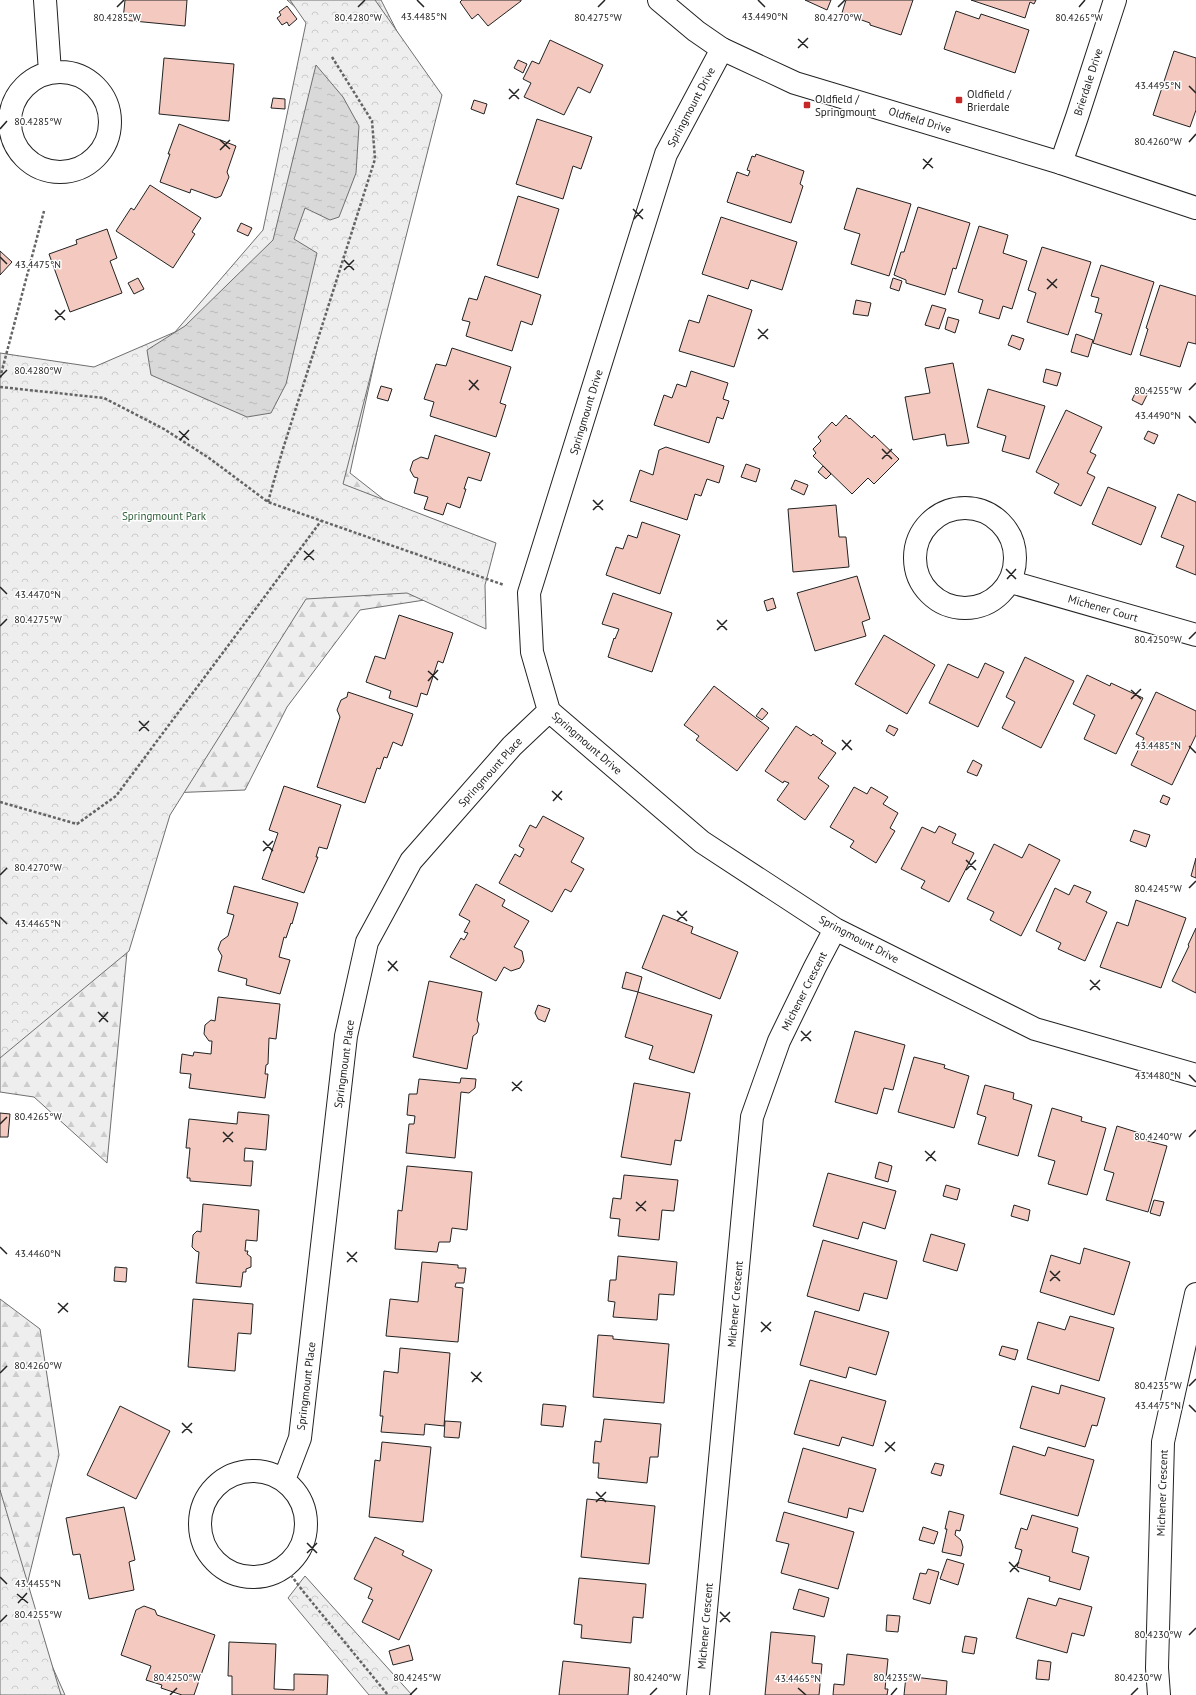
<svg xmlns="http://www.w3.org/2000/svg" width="1196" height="1695" viewBox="0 0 1196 1695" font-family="'PT Sans',sans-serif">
  <defs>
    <pattern id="forest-firs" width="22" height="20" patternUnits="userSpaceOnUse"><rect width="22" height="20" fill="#eee"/><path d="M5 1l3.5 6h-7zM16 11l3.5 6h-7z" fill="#ccc"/></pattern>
    <pattern id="park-crowns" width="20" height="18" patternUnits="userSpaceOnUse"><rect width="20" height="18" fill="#eee"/><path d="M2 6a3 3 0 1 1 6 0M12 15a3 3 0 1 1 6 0" fill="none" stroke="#ccc"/></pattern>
    <pattern id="water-ripples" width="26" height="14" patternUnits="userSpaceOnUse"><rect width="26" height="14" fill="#d9d9d9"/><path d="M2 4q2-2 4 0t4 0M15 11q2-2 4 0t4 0" fill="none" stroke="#bababa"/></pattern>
  </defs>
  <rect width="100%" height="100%" fill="#fff"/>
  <!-- forest -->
  <path fill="url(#forest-firs)" stroke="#6f6f6f" d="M287,0h94l51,100 -82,373 56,44 38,80 -84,13 -73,97 -42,83 -103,4 205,-741z
    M0,885l130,35 -23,243 -73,-66 -34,-5z
    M0,1299l40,30 19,126 -36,146 42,94h-65z"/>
  <!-- park -->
  <path fill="url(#park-crowns)" stroke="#6f6f6f" d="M290,0h85l67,95 -99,389 153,59 -11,42 1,44 -79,-36 -101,6 -136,216 -41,136 -129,107v-705l94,14 81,-35 88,-102 43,-207z
    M0,1490l61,205h-61z
    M305,1576l107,119h-43l-81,-97z"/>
  <!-- water -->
  <path fill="url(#water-ripples)" stroke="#6f6f6f" d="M316,65l27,32 16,29 -3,47 -17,44 -9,3 -25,-12 -11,31 23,14 -31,131 -15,29 -24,4 -96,-42 -4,-25 38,-24 88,-86z"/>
  <!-- building -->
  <path fill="#f3c9c0" stroke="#222" d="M125,0h62l-2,26 -62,-6z
    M462,0h59v1l-33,25 -10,-12 -6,5 -12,-17z
    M805,0h26l-4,10z
    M846,0h67l-12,35 -31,-10v-2l-28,-10z
    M971,0h65l-2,4 -4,-2 -5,16z
    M287,6l10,13 -8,7 -2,-4 -5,3 -5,-7 4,-3 -2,-3z
    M956,11l23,8 2,-5 48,16 -14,43 -71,-24z
    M550,40l53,25 -13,28 -12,-6 -14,28 -40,-18 7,-14 -8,-4 9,-18 7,3z
    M1174,51l22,7v52l-6,17 -37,-12z
    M164,58l70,6 -5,57 -70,-7z
    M518,60l9,4 -4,9 -9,-5z
    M273,98l12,1v10l-14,-1z
    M474,100l13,4 -3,10 -13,-5z
    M537,119l55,18 -11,32 -8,-3 -10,33 -47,-15z
    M179,124l57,22 -9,26 2,5 -8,19 -5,2 -25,-9 -1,4 -30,-11 10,-28h-2z
    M756,154l48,17 -4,13 3,2 -12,37 -64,-21 10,-30 11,4 2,-5 -3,-1 5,-14 3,1z
    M150,185l51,33 -9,14 3,2 -22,34 -57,-37 15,-23 3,2z
    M857,188l54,16 -22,72 -38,-12 9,-30 -16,-5z
    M518,196l41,13 -21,69 -41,-13z
    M918,207l52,16 -14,46 -3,-1 -8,27 -39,-12v-3l-12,-5 7,-23h3z
    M721,217l76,25 -15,48 -31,-10 -3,9 -46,-15z
    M241,223l11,5 -4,8 -11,-5z
    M979,226l29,9 -5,18 24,8 -15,48 -9,-3 -4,13 -20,-6 4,-13 -25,-8z
    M107,229l10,29 -7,3 12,32 -52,19 -21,-58 28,-10 -1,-4z
    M1042,247l49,15 -23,73 -41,-13 9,-29 -8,-3z
    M0,251l12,11 -12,13z
    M1101,265l53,17 -23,73 -38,-12 9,-29 -7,-2 4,-14 -8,-2z
    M485,276l56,19 -9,30 -11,-4 -9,30 -46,-15 4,-14 -8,-2 7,-22 8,2z
    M138,278l6,11 -10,5 -6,-11z
    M893,278l9,3 -3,10 -9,-3z
    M1160,285l36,11v48l-8,-2 -8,25 -40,-12 8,-26 -2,-1z
    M708,295l44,15 -18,57 -55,-16 10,-31 10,3z
    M856,300l15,3 -3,13 -15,-2z
    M932,305l14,4 -7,20 -14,-4z
    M948,317l11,3 -4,13 -10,-4z
    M1076,334l17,6 -5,17 -17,-5z
    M1012,335l12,4 -4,11 -12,-5z
    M452,348l59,19 -11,36 6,2 -10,32 -66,-21 4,-14 -10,-3 12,-35 10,2z
    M953,363l16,80 -22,3 -2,-12 -32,6 -8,-43 25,-4 -5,-25z
    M1046,369l15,4 -4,13 -14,-4z
    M691,371l37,12 -5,16 6,2 -6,18 -6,-2 -8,26 -55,-18 10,-30 8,3 5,-14 9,3z
    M381,386l11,3 -4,12 -11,-3z
    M1138,387l11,4 -7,14 -10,-5z
    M988,389l57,17 -16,53 -27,-8 4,-15 -29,-9z
    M1066,410l36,17 -12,25 6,3 -9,18 8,4 -14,29 -27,-13 5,-9 -23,-12z
    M846,415l3,4 1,-1 22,20 2,-3 25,24 -25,25 -6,-6 -16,16 -39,-38 3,-3 -3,-4 8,-8 -3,-4 14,-15 4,4z
    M1148,431l10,4 -4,9 -10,-5z
    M435,435l55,18 -9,28 -13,-4 -4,12h2l-6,19 -13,-5 -4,12 -19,-6 4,-12 -14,-4 4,-15 -4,-1 -4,-7 3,-9 8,-4 7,2z
    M666,447l58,19 -5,17 -12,-4 -6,17 -6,-2 -8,26 -57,-19 10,-31 13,5 6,-25z
    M746,464l14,5 -4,13 -15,-5z
    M823,466l8,8 -5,5 -8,-7z
    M795,480l13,5 -4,10 -13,-6z
    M1108,487l48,20 -15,38 -49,-21z
    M1178,494l18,8v73l-20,-8 8,-21 -23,-9z
    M836,505l3,32h7l3,30 -56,5 -5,-63z
    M642,522l38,13 -20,59 -54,-19 10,-28 7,2 5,-14 9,3z
    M857,576l13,43 -8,3 4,14 -51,15 -18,-58z
    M613,593l59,20 -20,59 -44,-15 6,-19 1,1 4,-10 -17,-5z
    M773,598l3,10 -9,3 -3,-10z
    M399,615l54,18 -10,30 -5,-2 -11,34 -6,-2 -4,14 -28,-9 2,-7 -25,-9 9,-26 10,3z
    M884,635l51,30 -28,49 -52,-30z
    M1025,657l49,24 -33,67 -39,-20 13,-26 -9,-5z
    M985,663l19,9 -26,55 -49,-24 19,-39 30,14z
    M1087,675l23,11 1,-3 32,15 -27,56 -32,-15 11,-24 -22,-11z
    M714,686l55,42 -32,43 -41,-31 3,-4 -15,-11z
    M348,692l65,22 -11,32 -9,-4 -6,16 -3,-1 -4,12 -3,-1 -12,35 -48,-16 23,-70 -3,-7 4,-10 6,-3z
    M1156,692l40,19v24l-24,50 -41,-20 13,-27 -8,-4z
    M762,708l6,5 -6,7 -6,-4z
    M889,725l9,4 -4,7 -8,-5z
    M796,726l15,10 2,-2 10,7 -2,2 15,10 -18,25 11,8 -24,34 -28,-20 12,-17 -5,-2 -1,2 -18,-12z
    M973,760l9,5 -5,11 -10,-4z
    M284,786l57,19 -14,44 -8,-2 -3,10h2l-14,36 -42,-14 16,-46 -9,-3z
    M854,787l13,7 4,-7 17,10 -5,7 15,9 -8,15 5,3 -19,32 -26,-16 4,-6 -24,-14z
    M1163,795l7,3 -3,7 -7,-3z
    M543,816l41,22 -13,24 13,7 -13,23 -6,-3 -13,23 -53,-29 16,-29 5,3 4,-8 -5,-3 11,-21 6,3z
    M939,826l17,8 -4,9 22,10 -25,49 -28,-14 4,-7 -24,-12 21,-42 13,6z
    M1134,830l16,5 -4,12 -16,-6z
    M994,844l28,14 7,-14 31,16 -39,76 -31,-16 4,-8 -27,-13z
    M1196,858v20l-5,-2z
    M476,884l29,16 -3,6 27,15 -15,26 8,4 2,10 -4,7 -9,3 -7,-4 -8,14 -46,-24 11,-19 3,2 4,-7 -4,-1 6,-11 -11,-6z
    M1074,885l17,7 -5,10 21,10 -22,49 -27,-12 3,-6 -25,-12 19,-43 14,7z
    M234,886l64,17 -6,21 -1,-1 -5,15 -2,-1 -5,20 11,3 -10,34 -34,-9 1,-6 -29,-8 4,-15 -4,-7 3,-8 7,-5 6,-21 -7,-2z
    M1136,900l50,18 -25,70 -61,-21 17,-45 11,4z
    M663,915l30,12 -2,6 47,19 -18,47 -78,-31z
    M1196,928v65l-24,-12 17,-35 -1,-1z
    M626,972l16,5 -4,15 -16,-4z
    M429,981l53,11 -5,28 2,4 -2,9 -4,3 -6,33 -54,-12z
    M638,992l74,23 -18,58 -45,-14 4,-13 -28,-9z
    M218,997l62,7 -4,35 -7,-1 -1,26 -2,1 -1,9h3l-3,24 -76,-10 2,-14 -11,-1 2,-19 11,2 1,-4 17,2 1,-13h-3l-5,-7 1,-9 6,-5 4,1z
    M538,1005l12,4 -5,13 -7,-3 -3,-6z
    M855,1031l50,14 -12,45 -9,-2 -7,26 -42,-12z
    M914,1057l31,8 -1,3 25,8 -15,52 -56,-16z
    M461,1078l15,1 -1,9 -6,5 -8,-1 -6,66 -49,-5 3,-29h5l1,-8 -8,-1 2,-21h8l2,-15 41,4z
    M634,1083l56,10 -9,48 -6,-1 -4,25 -50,-8z
    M985,1085l29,8 -1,6 19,6 -14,51 -40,-12 8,-27 -9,-3z
    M1052,1108l30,9 -1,4 25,7 -19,67 -39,-11 7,-23 -17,-5z
    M238,1112l31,3 -3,35 -21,-2 -1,13h9l-2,25 -61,-5v-3h-3l3,-30h-4l3,-29 48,5z
    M0,1113l10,1 -2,23h-8z
    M1117,1126l29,9 -2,5 23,6 -19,66 -42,-12 8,-27 -10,-3z
    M879,1162l13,4 -4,16 -13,-4z
    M407,1166l65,6 -5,58 -15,-2 -2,14h-11l-2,10 -42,-3 3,-39 4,1z
    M828,1173l68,18 -11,38 -22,-7 -5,17 -45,-13z
    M624,1175l54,5 -4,31 -12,-1 -3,30 -41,-4 2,-17 -10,-1 3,-20 8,1z
    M946,1185l14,4 -3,11 -14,-4z
    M1154,1200l10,2 -4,14 -10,-3z
    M203,1204l56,6 -2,31 -11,-1 -1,11h3l-1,3 4,3v10l-5,2v3h-3l-2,15 -45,-4 3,-31 -3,-1 -4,-4 1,-12 4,-4 4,1z
    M1014,1205l16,5 -2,11 -17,-5z
    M931,1234l34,10 -8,27 -34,-10z
    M823,1240l74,21 -10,38 -23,-6 -5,18 -52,-15z
    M1084,1248l46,14 -16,53 -74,-23 11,-37 29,9z
    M618,1256l59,6 -3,33 -15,-1 -2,26 -44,-3 2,-15 -7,-1 2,-21h6z
    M422,1262l36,3v3h8l-2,15h-8l-1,4 8,1 -5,54 -72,-6 4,-37 28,3z
    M115,1267l12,1 -1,14 -12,-1z
    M193,1299l60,5 -2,30 -13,-1 -3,38 -47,-4z
    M815,1311l74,21 -13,43 -27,-8 -3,11 -46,-13z
    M1070,1316l44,12 -15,53 -72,-22 11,-37 27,8z
    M598,1335l15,1v3l56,5 -5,59 -71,-6z
    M1002,1346l16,4 -3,10 -16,-5z
    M400,1348l50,5 -6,73 -19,-2 -1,11 -43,-3 2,-16h-3l4,-45 14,2z
    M810,1380l76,21 -13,45 -31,-9 -3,9 -45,-12z
    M1061,1385l44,13 -8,28 -5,-1 -7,22 -65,-19 12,-42 27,8z
    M543,1404l23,2 -3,21 -22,-2z
    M120,1406l50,25 -34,68 -49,-24z
    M604,1419l57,5 -3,33h-8l-3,26 -49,-5 1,-15h-6l2,-22 6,1z
    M445,1421l16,1 -2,16 -15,-1z
    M382,1442l49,5 -8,75 -54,-5 6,-57 5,1z
    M1013,1446l32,10 3,-9 46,13 -16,56 -78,-22z
    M803,1448l73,21 -13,43 -14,-4 -2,10 -59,-16z
    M935,1463l9,2 -3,11 -10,-3z
    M587,1499l68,7 -6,58 -68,-7z
    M124,1507l11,53 -6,2 5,28 -45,9 -9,-45 -7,1 -7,-37z
    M949,1511l15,4 -4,16 -4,-1 -1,5 6,5 2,7 -2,9 -19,-4 5,-23h-2z
    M784,1512l70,20 -16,57 -57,-16 8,-29 -13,-3z
    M1032,1515l46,13 -6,24 17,5 -9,33 -31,-9 1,-4 -33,-10 5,-17 -7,-2 6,-20 6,2z
    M923,1527l15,5 -4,12 -15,-4z
    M375,1537l29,14 -2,4 30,15 -33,70 -37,-18 11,-22 -5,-2 4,-10 -18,-9z
    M947,1559l17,5 -6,21 -18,-6z
    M928,1569l11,3 -9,32 -17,-5 7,-26 6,1z
    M579,1578l67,6 -3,34 -10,-1 -2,26 -50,-5 1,-13 -8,-1z
    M799,1589l30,9 -5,19 -31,-8z
    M1028,1598l28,8 3,-8 33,9 -8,29 -12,-3 -5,20 -51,-15z
    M144,1606l11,4 2,5 58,20 -21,60h-12l-21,-7 1,-3 -16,-5 5,-14 -30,-11 15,-45z
    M887,1615l13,1 -2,16 -12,-1z
    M771,1632l44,4 -3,27 10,1 -3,31h-54z
    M965,1636l12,2 -3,16 -12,-2z
    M229,1642l47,2 -2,45 20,1v-16l34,1 -1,20h-95v-19h-4z
    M409,1645l4,15 -20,5 -4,-14z
    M847,1654l41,5 -3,30h3l-1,6h-54l1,-11 10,1z
    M1038,1660l13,2 -2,18 -13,-1z
    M563,1661l67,7 -2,27h-69z
    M906,1676l41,5 -1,14h-42z"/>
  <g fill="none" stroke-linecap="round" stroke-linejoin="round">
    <defs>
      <path id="street" d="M45,0l5,72
        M722,49l-56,105 -137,439 3,59 17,59 153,131 133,87 200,100 161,46
        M10 122a50 50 0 1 1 100 0a50 50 0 1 1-100 0Z
        M1061,163l16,-46 38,-117
        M915 558a50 50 0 1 1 100 0a50 50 0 1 1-100 0Z
        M1011,582l185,53
        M200 1524a53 53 0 1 1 106 0a53 53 0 1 1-106 0Z
        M284,1480l16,-42 46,-402 21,-94 44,-81 101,-115 37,-35
        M698,1695l54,-578 27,-76 36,-74 20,-38
        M1159,1695l-2,-27 6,-226 33,-148"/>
      <path id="secondary" d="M659,0l37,31 26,18 73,34 266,80 135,45"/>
    </defs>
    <!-- street casing -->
    <use href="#street" stroke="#222" stroke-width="24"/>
    <!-- secondary casing -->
    <use href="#secondary" stroke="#222" stroke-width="24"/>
    <!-- path -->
    <path stroke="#646464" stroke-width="2.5" stroke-dasharray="3 2" stroke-linecap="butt" d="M0,378l44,-167
      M0,387l104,11 60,31 45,29 59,44 236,83
      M268,502l14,-50 93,-293 -3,-38 -40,-64
      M0,802l77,22 39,-28 205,-275
      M285,1567l17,23 86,105"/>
    <!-- street -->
    <use href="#street" stroke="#fff" stroke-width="22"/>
    <!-- secondary -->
    <use href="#secondary" stroke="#fff" stroke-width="22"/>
  </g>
  <!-- ticks -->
  <path fill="none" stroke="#222" stroke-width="1.5" d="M417,0l7,7M758,0l7,7M117,7l7,-7M358,7l7,-7M598,7l7,-7M838,7l7,-7M1079,7l6,-7M798,39l10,9M798,48l10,-10M1189,86l7,7M509,89l10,10M509,99l10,-10M0,129l7,-8M220,140l10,9M1189,142l7,-8M220,150l10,-10M923,159l10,9M923,169l9,-11M633,209l10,10M634,219l9,-10M0,257l7,7M344,260l10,10M344,270l10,-10M1047,279l10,9M1047,289l10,-10M55,310l10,10M55,320l10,-10M758,329l10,10M758,339l10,-10M0,377l7,-7M469,380l10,10M469,390l9,-10M1189,390l7,-7M1189,416l7,7M179,431l10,9M180,440l9,-10M882,449l10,10M882,459l10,-10M593,500l10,10M593,510l10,-10M304,551l10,9M304,560l10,-10M1006,569l10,10M1007,579l9,-10M0,587l7,7M717,620l10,10M0,626l7,-7M717,630l10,-10M1189,639l7,-7M428,671l10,9M428,681l10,-11M1131,690l10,9M1131,699l10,-10M139,721l10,10M139,731l10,-10M842,740l10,10M1189,746l7,7M842,750l9,-10M552,791l10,9M553,801l9,-10M263,841l10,10M263,851l10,-10M966,860l10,10M966,870l10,-10M0,875l7,-7M1189,888l7,-7M677,911l10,10M0,917l7,7M677,921l10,-10M388,961l10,10M388,971l9,-10M1090,980l10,10M1090,990l10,-10M98,1012l10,10M99,1022l9,-10M801,1031l10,10M801,1041l10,-10M1189,1075l7,7M512,1082l10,9M512,1091l10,-10M0,1124l7,-7M223,1132l10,10M1189,1137l7,-7M223,1142l10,-10M925,1151l11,10M926,1161l9,-10M636,1202l10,9M636,1211l10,-10M0,1247l7,7M347,1252l10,10M347,1262l10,-10M1050,1271l10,10M1050,1281l10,-10M58,1303l10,9M58,1313l10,-10M761,1322l10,9M761,1332l10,-10M471,1372l11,10M0,1373l7,-7M472,1382l9,-10M1189,1386l7,-7M1189,1405l7,7M182,1423l10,10M182,1433l10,-10M885,1442l10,9M885,1452l10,-10M596,1492l10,10M596,1502l10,-10M307,1543l10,10M307,1553l10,-10M1009,1562l10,10M1010,1572l9,-10M0,1577l7,7M17,1594l11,9M18,1603l9,-10M720,1612l10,10M0,1622l7,-7M720,1622l10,-10M1189,1635l7,-7M798,1688l8,7M170,1695l7,-7M410,1695l7,-7M650,1695l7,-7M891,1695l6,-7M1131,1695l7,-7"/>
  <!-- markers -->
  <g fill="#c62828" stroke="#fff" stroke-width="1.5">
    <rect x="955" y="96" width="8" height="8" rx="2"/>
    <rect x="803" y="101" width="8" height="8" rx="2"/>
  </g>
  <g text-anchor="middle" stroke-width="3" stroke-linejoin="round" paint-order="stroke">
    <!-- street labels -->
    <g font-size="11" fill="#222" stroke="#fff">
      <text transform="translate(1088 82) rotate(-72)" y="4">Brierdale Drive</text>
      <text transform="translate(691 107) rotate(-62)" y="4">Springmount Drive</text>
      <text transform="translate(920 120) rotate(17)" y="4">Oldfield Drive</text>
      <text transform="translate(586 412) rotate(-73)" y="4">Springmount Drive</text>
      <text transform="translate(1103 608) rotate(16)" y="4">Michener Court</text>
      <text transform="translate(587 743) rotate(41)" y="4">Springmount Drive</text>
      <text transform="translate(490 772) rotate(-48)" y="4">Springmount Place</text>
      <text transform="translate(859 939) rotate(28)" y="4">Springmount Drive</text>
      <text transform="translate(804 991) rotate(-63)" y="4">Michener Crescent</text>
      <text transform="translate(344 1064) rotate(-82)" y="4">Springmount Place</text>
      <text transform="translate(735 1304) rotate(-85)" y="4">Michener Crescent</text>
      <text transform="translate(306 1386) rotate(-83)" y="4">Springmount Place</text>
      <text transform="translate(1162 1493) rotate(-88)" y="4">Michener Crescent</text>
      <text transform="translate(705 1626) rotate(-85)" y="4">Michener Crescent</text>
    </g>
    <!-- poi labels -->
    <g font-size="11" fill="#222" stroke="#fff" text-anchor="start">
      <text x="967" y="98">Oldfield /<tspan x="967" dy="13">Brierdale</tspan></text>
      <text x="815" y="103">Oldfield /<tspan x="815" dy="13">Springmount</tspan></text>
    </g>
    <!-- park labels -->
    <g font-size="11" fill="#2f5e38" stroke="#fff">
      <text x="164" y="520">Springmount Park</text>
    </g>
  </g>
  <g font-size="10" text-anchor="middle" fill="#222" stroke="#fff" stroke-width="3" stroke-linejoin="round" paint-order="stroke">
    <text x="424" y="20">43.4485°N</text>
    <text x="765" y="20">43.4490°N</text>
    <text x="117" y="21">80.4285°W</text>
    <text x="358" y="21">80.4280°W</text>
    <text x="598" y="21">80.4275°W</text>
    <text x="838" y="21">80.4270°W</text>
    <text x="1079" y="21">80.4265°W</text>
    <text x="1158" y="89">43.4495°N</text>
    <text x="38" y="125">80.4285°W</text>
    <text x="1158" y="145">80.4260°W</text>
    <text x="38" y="268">43.4475°N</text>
    <text x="38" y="374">80.4280°W</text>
    <text x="1158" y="394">80.4255°W</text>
    <text x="1158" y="419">43.4490°N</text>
    <text x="38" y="598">43.4470°N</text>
    <text x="38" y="623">80.4275°W</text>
    <text x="1158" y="643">80.4250°W</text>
    <text x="1158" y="749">43.4485°N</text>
    <text x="38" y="871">80.4270°W</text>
    <text x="1158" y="892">80.4245°W</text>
    <text x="38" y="927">43.4465°N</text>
    <text x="1158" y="1079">43.4480°N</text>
    <text x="38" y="1120">80.4265°W</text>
    <text x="1158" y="1140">80.4240°W</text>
    <text x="38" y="1257">43.4460°N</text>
    <text x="38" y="1369">80.4260°W</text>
    <text x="1158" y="1389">80.4235°W</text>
    <text x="1158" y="1409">43.4475°N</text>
    <text x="38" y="1587">43.4455°N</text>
    <text x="38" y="1618">80.4255°W</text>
    <text x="1158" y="1638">80.4230°W</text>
    <text x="177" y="1681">80.4250°W</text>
    <text x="417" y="1681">80.4245°W</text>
    <text x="657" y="1681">80.4240°W</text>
    <text x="897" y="1681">80.4235°W</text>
    <text x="1138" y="1681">80.4230°W</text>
    <text x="798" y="1682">43.4465°N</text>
  </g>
</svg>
